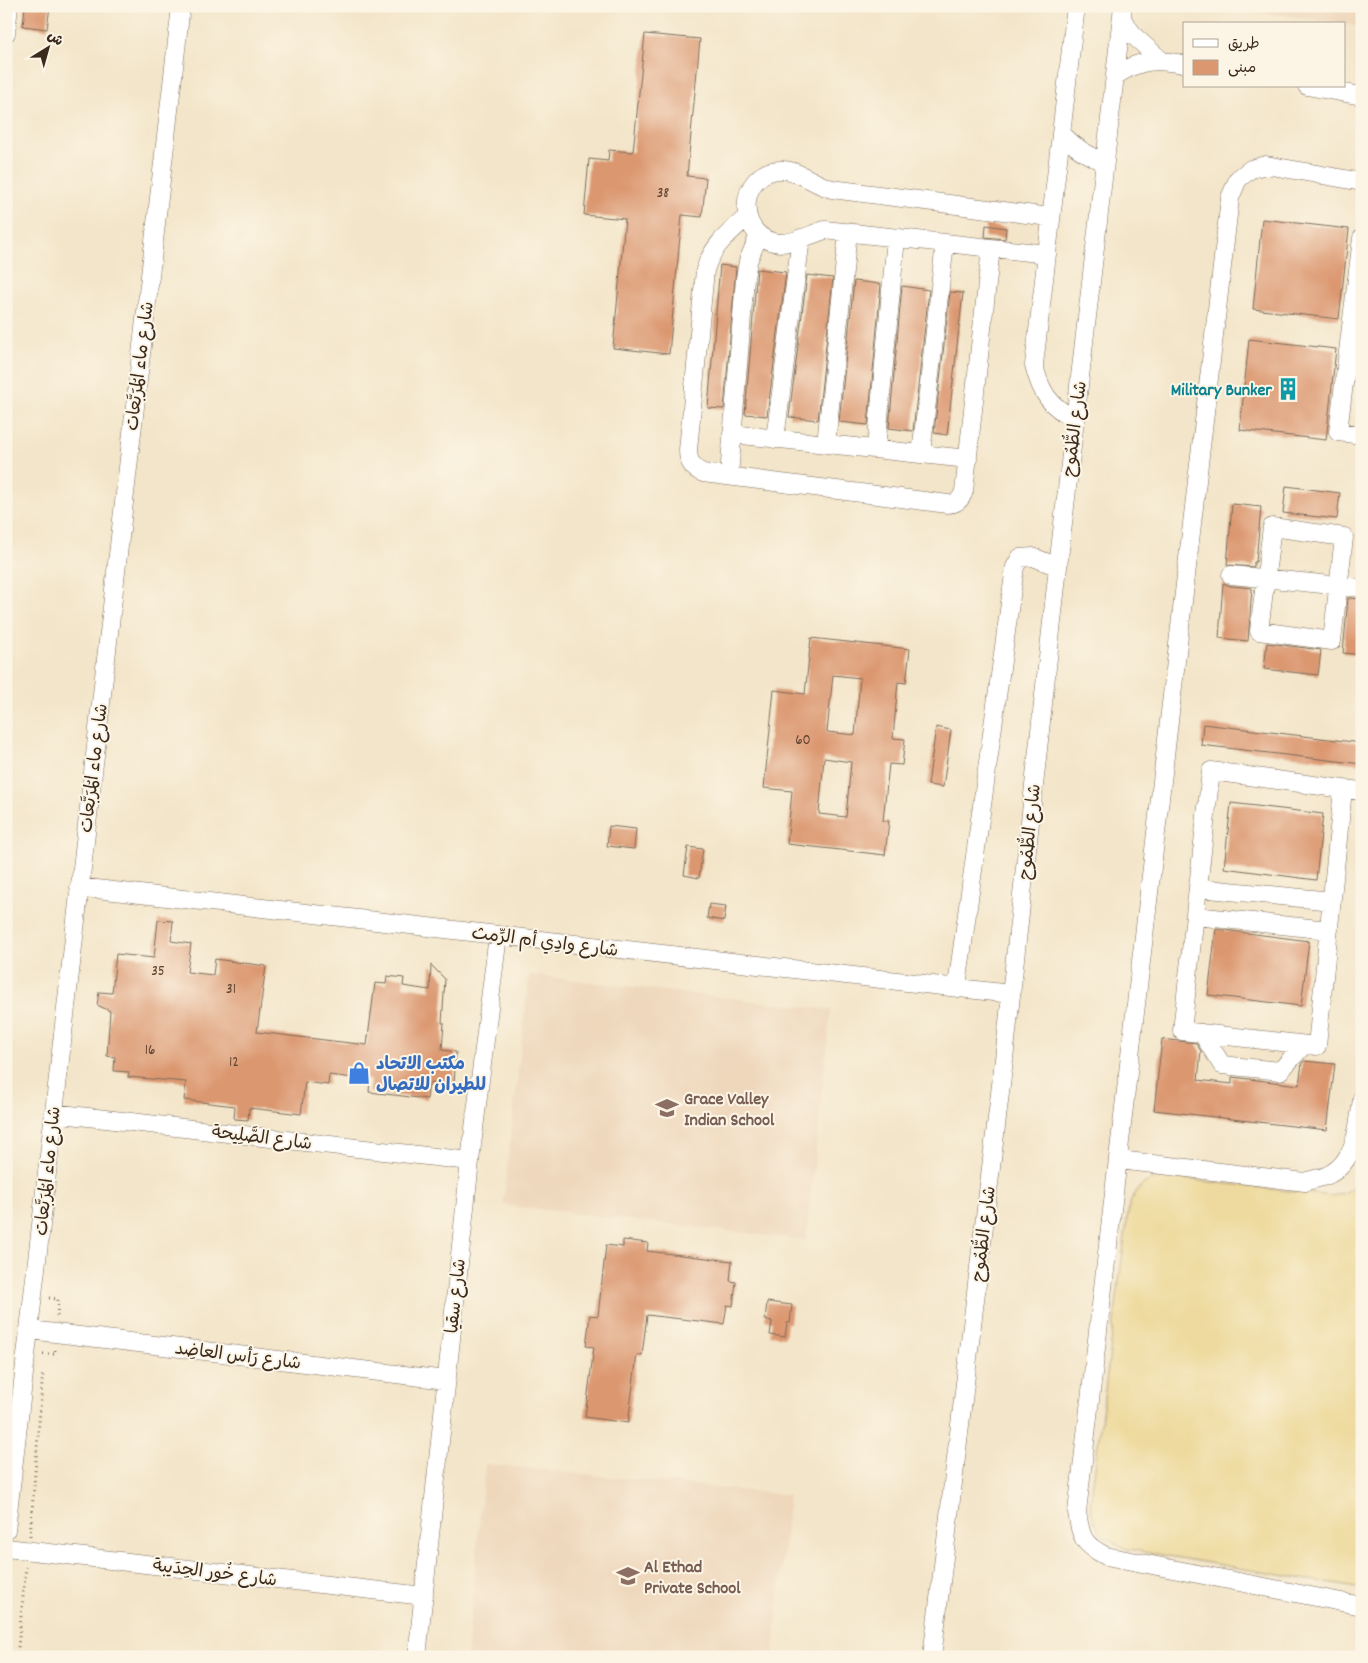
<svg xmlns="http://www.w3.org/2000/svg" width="1368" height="1663" viewBox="0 0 1368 1663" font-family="Dekko,'Playpen Sans Arabic',sans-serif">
  <rect width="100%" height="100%" fill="#fcf5e5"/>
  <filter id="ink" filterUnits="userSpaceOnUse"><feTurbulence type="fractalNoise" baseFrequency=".02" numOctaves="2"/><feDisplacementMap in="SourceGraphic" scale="10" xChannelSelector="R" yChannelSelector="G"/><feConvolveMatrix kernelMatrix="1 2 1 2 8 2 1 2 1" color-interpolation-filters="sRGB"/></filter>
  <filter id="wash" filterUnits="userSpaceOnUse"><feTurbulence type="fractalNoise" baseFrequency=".0096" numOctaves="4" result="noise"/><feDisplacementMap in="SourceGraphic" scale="20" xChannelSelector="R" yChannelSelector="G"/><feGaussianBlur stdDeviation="1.12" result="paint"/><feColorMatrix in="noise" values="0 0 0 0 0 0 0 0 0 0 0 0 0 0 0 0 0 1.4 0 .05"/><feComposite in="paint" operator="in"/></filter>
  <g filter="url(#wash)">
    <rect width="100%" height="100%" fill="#f3e5c9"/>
    <!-- built -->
    <path fill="#eed7bb" d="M1222,6h140v21l-18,-3z
      M529,975l302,35 -25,230 -303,-35z
      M485,1464l304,31 -16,162h-306z"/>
    <!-- sand -->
    <path fill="#eeda9e" stroke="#94825e" d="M1168,1177l164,19 14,-4 16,-12v409l-235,-40c-26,-13 -30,-15 -37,-43l39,-301c11,-22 16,-25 39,-28z"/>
    <g id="blocks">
      <!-- building -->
      <path fill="#db976f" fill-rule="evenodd" d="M25,6h25l-3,23 -24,-3z
        M645,34l55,5 -13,137 19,2 -4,39 -20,-2 -13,139 -56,-6 12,-129 -41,-4 5,-56 19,2 1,-11 24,2z
        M1262,219l87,10 -10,90 -86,-10z
        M986,225l20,3 -1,11 -20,-2z
        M720,265l16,2 -12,142 -16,-1z
        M757,269l29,3 -19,144 -22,-2z
        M807,275l26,3 -15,142 -29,-3z
        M854,281l27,3 -13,141 -29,-3z
        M902,286l27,4 -16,141 -24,-3z
        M950,292l13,1 -16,142 -13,-2z
        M1249,339l87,10 -10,91 -86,-10z
        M1286,486l54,7 -3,26 -54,-6z
        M1232,504l29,3 -5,55h-2v5l-27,-2z
        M1223,583l7,3 22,2 -4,53 -29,-3z
        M1348,598l14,1v56l-19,-2z
        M811,638l99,11 -4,34 -8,-1 -5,56 12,1 -3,26 -13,-1 -6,57h6l-4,34 -98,-11 5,-53 -28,-3 10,-98 31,4zM833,675l27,3 -5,57 -28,-3zM824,758l27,4 -5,55 -27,-3z
        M1267,643l54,7 -3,25 -54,-6z
        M1203,724l159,19v21l-161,-19z
        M936,727l15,3 -8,57 -15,-2z
        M1231,803l92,11 -7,66 -92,-12z
        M609,826l27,3 -2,20 -27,-3z
        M688,847l15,2 -4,29 -15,-3z
        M709,904l17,2 -2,15 -17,-3z
        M158,920l15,1 -2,20 20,3 -4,28 26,3 2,-16 51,7 -9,66 110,13 8,-62 11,1 1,-8 17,2 -1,8 27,4 1,-25 14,14 -3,44h2l-2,27 14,2 -2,33 -25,-2 -2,16 -58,-7 1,-12 -41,-5 -1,10 -23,-3 -4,32 -52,-6 -1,12 -14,-1 1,-13 -51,-6 2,-18 -58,-5 1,-5 -15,-1 1,-14 -8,-1 3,-45 -13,-6 2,-13 13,1 4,-39 38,4z
        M1216,929l93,12 -8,65 -93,-11z
        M1162,1039l34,4 5,8 -3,29 34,4v-7l67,8 3,-22 2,-2 31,3 -8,66 -173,-20z
        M623,1240l25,3 -1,8 85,10 -2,20 6,1 -3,24 -6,-1 -3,19 -77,-9 -5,40h-5l-9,68 -43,-6 9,-70 -8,-1 4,-31 8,1 8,-71 17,2z
        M767,1302l25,3 -2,18h-3l-2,14 -15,-2 2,-14 -7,-1z"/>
    </g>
  </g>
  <g filter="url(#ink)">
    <use href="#blocks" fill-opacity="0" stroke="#7b6b5a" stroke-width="1"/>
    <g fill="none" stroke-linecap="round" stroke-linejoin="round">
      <defs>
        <path id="minor" d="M1122,19l13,18 26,23
          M6,33l3,-27
          M1115,76c25,-17 41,-17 69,-12
          M1307,86l55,10
          M1061,133c13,14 26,23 44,29
          M1362,182l-96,-17 -15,4 -13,10 -8,19c-55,437 -101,876 -153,1314 4,25 5,32 29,44l256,50
          M747,217c-18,16 -35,29 -42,53l-17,180c0,12 5,19 15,23l245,31c9,0 13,-4 16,-13l27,-243
          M1362,238l-24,194 24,3
          M1047,254l-222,-24c-14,4 -29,13 -44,13 -47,-2 -45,-74 1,-73 18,0 32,15 50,19l218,28
          M1076,420c-26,-14 -35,-26 -42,-55l42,-359
          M732,434l236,25
          M775,439l26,-201
          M826,444l22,-212
          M876,449l20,-211
          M921,454l24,-211
          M729,476l16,-198 3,-17 11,-26
          M1272,527l72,10 -12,104 -73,-10z
          M1231,575l131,13
          M1343,789l-26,257 -135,-15 29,-260 132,18 19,2
          M79,887l932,107
          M1198,888l134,13
          M1195,916l134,14
          M957,986l58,-419 5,-9 13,-1 25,10
          M1202,1033l20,32 58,6 24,-26
          M53,1113l417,48
          M1119,1160l186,22c8,-3 17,-4 23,-7 28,-13 31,-51 34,-77
          M30,1330l416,50
          M6,1530l175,-1524
          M6,1548l418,48
          M417,1657l53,-496 28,-226
          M932,1657l71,-589 55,-501 65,-561"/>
      </defs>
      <!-- minor casing -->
      <use href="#minor" stroke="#7b6b5a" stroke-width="19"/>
      <!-- path -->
      <path stroke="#7b6b5a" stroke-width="3" stroke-dasharray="1 4" stroke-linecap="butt" d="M49,1298l9,1 -1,20
        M43,1354h12v-4
        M30,1536l13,-164
        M17,1657l9,-90"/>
      <!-- minor -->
      <use href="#minor" stroke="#fff" stroke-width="18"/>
    </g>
  </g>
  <!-- icons -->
  <defs>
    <symbol id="building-bare" viewBox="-9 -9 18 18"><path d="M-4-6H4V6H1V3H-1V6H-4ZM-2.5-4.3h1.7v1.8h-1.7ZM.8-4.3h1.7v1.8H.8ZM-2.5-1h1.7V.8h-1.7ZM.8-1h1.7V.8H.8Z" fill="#0f9aa8" stroke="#fcf5e5" stroke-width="2.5" paint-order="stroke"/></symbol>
    <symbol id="shop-bare" viewBox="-9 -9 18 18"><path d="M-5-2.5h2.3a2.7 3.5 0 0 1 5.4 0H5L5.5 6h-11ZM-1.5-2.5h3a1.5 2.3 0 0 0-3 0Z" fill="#3f7fe0" stroke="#fcf5e5" stroke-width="2.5" paint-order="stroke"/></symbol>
    <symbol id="school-bare" viewBox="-9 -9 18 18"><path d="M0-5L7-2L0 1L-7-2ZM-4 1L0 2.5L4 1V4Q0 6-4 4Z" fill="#8d6e63" stroke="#fcf5e5" stroke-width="2.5" paint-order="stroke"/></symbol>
  </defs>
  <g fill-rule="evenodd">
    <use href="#building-bare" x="1272" y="373" width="32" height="32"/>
    <use href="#shop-bare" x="343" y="1057" width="32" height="32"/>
    <use href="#school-bare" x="651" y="1092" width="32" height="32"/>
    <use href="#school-bare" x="612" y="1560" width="32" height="32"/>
  </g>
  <g text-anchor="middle" stroke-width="4" stroke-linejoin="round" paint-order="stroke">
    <!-- number labels -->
    <g font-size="15" fill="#634532">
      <text x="663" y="197">38</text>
      <text x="803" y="744">60</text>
      <text x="158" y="975">35</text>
      <text x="231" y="993">31</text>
      <text x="150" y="1054">16</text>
      <text x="234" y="1066">12</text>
    </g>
    <!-- street labels -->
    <g font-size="18" fill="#3b2a1e" stroke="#fcf5e5">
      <text transform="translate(139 366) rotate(-83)" y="6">شارع ماء المُرَبَّعات</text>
      <text transform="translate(1074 429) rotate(-83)" y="6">شارع الطُّمُوح</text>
      <text transform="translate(93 768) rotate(-83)" y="6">شارع ماء المُرَبَّعات</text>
      <text transform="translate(1029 832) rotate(-84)" y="6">شارع الطُّمُوح</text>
      <text transform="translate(545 941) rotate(7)" y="6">شارع وادِي أم الرِّمث</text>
      <text transform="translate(262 1137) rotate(7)" y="6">شارع الصَّلِيحة</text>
      <text transform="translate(47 1171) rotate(-84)" y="6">شارع ماء المُرَبَّعات</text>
      <text transform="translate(983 1234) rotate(-83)" y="6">شارع الطُّمُوح</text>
      <text transform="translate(455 1296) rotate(-84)" y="6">شارع سقيا</text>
      <text transform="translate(238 1355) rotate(7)" y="6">شارع رَأس العاضِد</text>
      <text transform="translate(215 1572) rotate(7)" y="6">شارع خُور الحِدَيبة</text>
    </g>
    <!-- culture labels -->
    <g font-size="18" font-weight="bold" fill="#0d838f" stroke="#fcf5e5" text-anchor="end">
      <text x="1272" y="395">Military Bunker</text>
    </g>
    <!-- shop labels -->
    <g font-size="18" font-weight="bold" fill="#366cbe" stroke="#fcf5e5" text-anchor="start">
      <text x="376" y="1069">مكتب الاتحاد<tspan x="376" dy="21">للطيران للاتصال</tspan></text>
    </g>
    <!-- education labels -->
    <g font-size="18" font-weight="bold" fill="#785e54" stroke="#fcf5e5" text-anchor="start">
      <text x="684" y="1104">Grace Valley<tspan x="684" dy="21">Indian School</tspan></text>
      <text x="644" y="1572">Al Ethad<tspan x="644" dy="21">Private School</tspan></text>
    </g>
  </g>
  <!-- margin -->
  <rect width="1368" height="1663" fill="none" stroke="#fcf5e5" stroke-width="25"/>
  <!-- legend -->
  <rect x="1183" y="22" width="162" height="65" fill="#fcf5e5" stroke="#afa495"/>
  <rect x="1193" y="39" width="25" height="8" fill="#ffffff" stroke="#afa495"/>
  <text x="1228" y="48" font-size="15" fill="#3b2a1e">طريق</text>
  <rect x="1193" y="60" width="25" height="15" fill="#db976f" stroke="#afa495"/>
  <text x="1228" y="72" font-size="15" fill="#3b2a1e">مبنى</text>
  <!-- north arrow -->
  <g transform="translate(48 48) rotate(37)" stroke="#fcf5e5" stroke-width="4" paint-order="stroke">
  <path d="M0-4L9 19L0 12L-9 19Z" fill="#3b2a1e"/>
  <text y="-8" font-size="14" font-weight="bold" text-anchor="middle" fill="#3b2a1e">ش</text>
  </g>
</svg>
